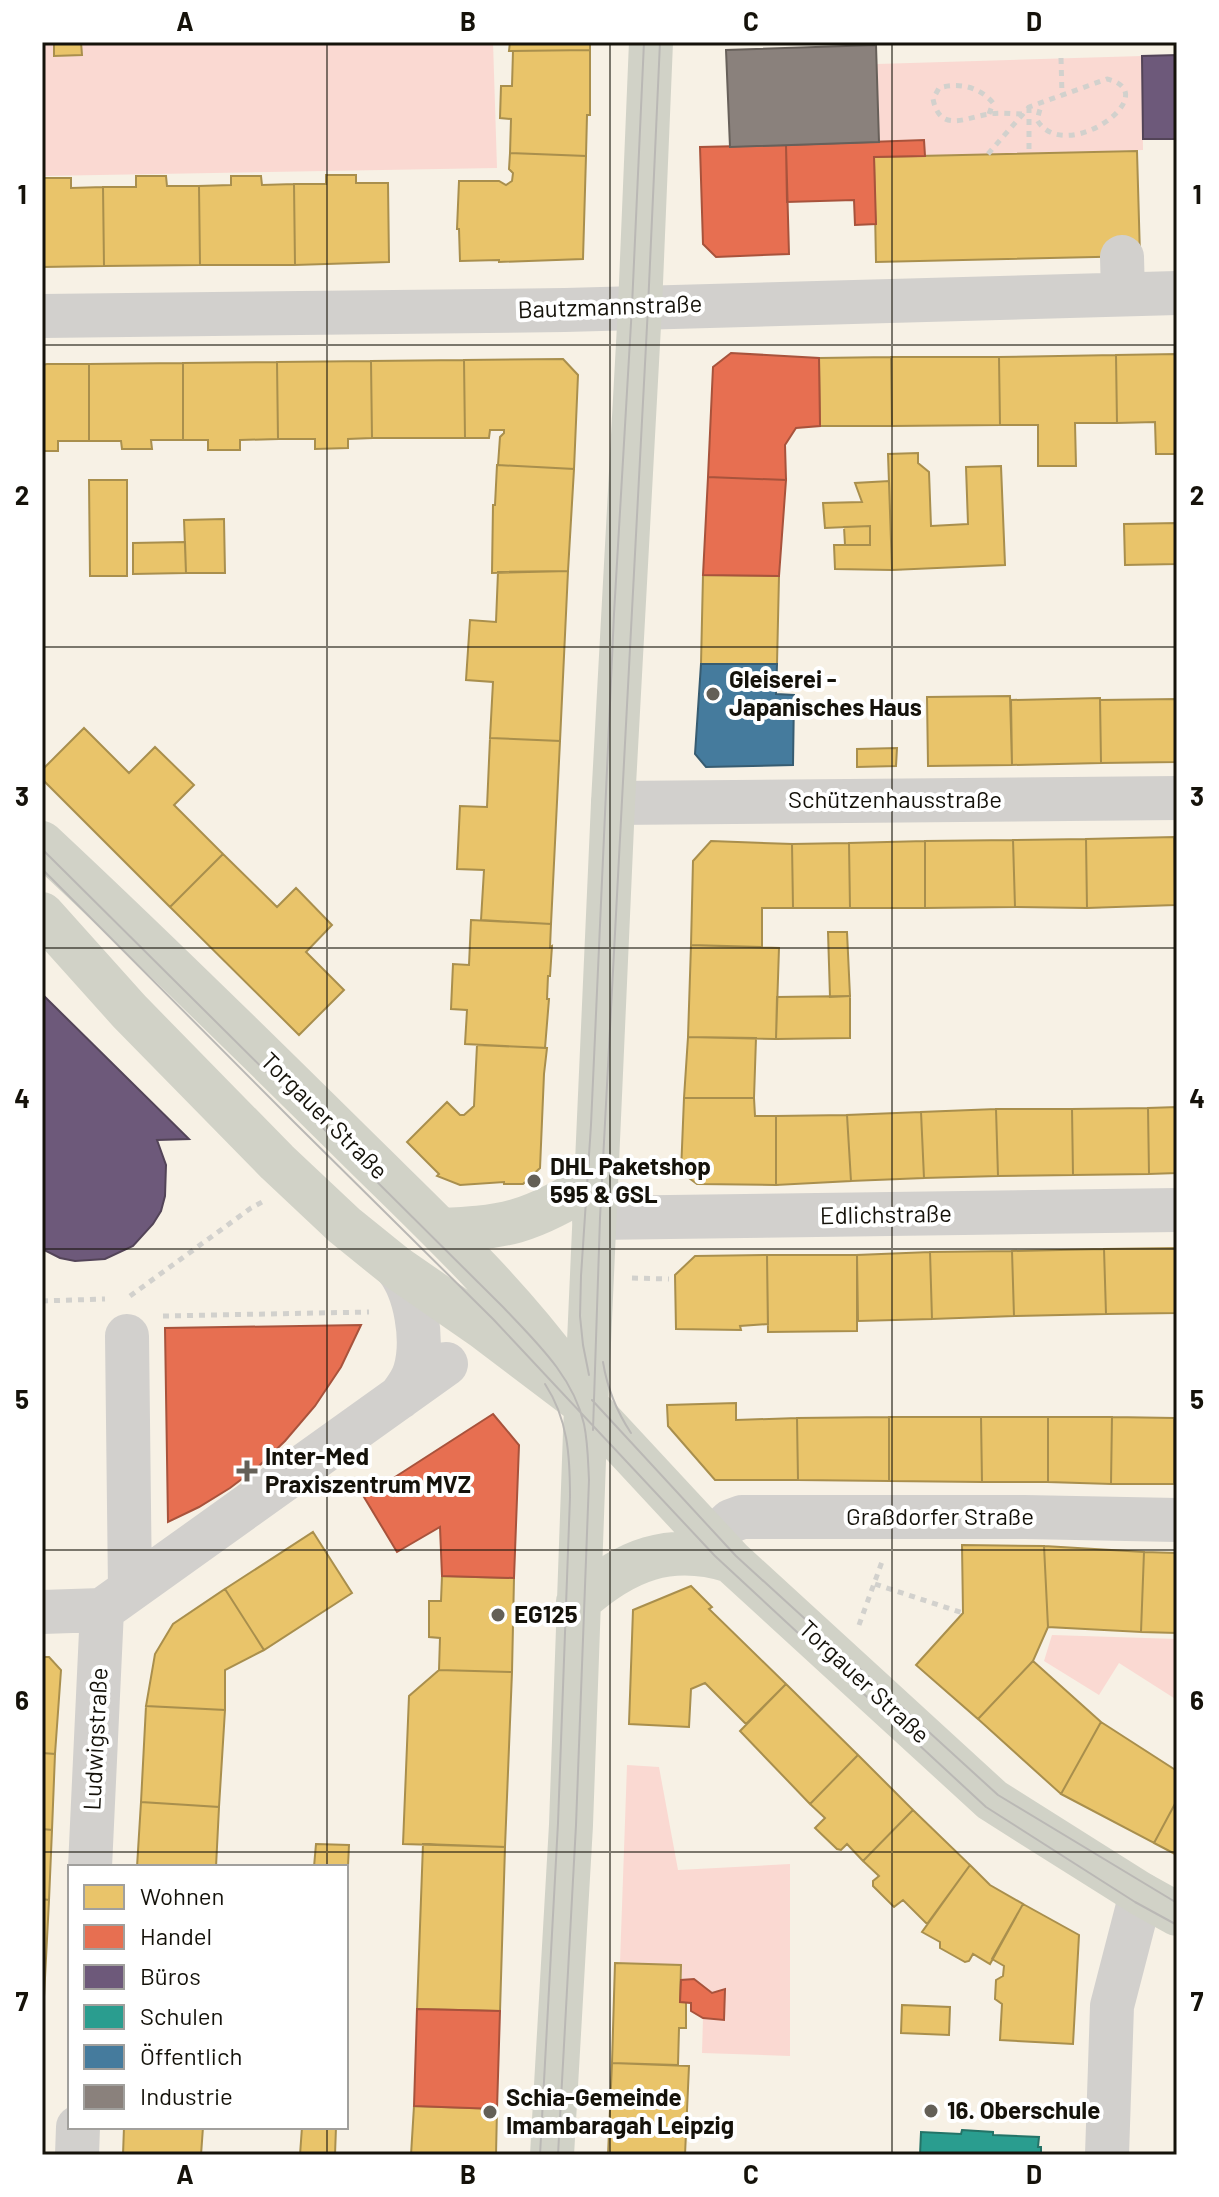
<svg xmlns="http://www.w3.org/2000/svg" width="1219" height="2197" viewBox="0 0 1219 2197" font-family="Barlow,sans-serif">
  <rect width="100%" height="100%" fill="#f7f1e5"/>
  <!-- green -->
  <path fill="#fad9d2" d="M42,42h451l4,126 -455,8z
    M1142,56l1,94 -218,6 -1,-16 -45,2 -2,-78z
    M1052,1635l125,4v61l-58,-37 -20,32 -55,-34z
    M627,1765l32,2 19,103 112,-6v192l-88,-3 1,-35 21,2 1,-31 -13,4 -18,-14 -13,1v-15l-61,-2z"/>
  <!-- homes -->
  <path fill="#e9c46a" stroke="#a98f4d" stroke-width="2" d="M54,42h27l1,13 -28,1z
    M510,42h80v8l-81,1z
    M590,50v65h-3l-1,41 -76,-3 1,-34 -11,-1 1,-32h11l1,-35z
    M1137,151l3,105 -264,6 -2,-105z
    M510,153l76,3 -3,103 -84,3v-2l-39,1 -1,-32h-2l2,-48h40l7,4 6,-4 1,-8 -4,-4z
    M326,175h30v8h32l1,79 -94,3 -1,-81h32z
    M136,176h30l1,10h32l1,79 -96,1 -1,-79h33z
    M231,176h30l1,9 32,-1 1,81h-95l-1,-79 32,-1z
    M42,178h29v10l32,-1 1,79 -62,1z
    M1177,354v100h-21l-1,-32 -38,1 -1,-68z
    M1116,355l1,68h-42l1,43h-38v-41h-38l-1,-68z
    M891,357l1,69h-72l-1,-68z
    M891,357h108l1,68 -108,1z
    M563,359l15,16 -4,94 -76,-4 2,-28 4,-4v-3h-14l-1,8h-24l-1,-78z
    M464,360l1,78h-93l-1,-77z
    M371,361l1,77 -24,1v9l-33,1v-10h-37l-1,-77z
    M277,362l1,77 -38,1v10h-32v-10h-25v-77z
    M183,363v77h-32l1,9h-30l-1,-8h-32v-77z
    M47,364h42v77h-31v10h-16v-86z
    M918,453v10l11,9 2,54 37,-2 -2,-57 35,-1 4,99 -113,5 -4,-116z
    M497,465l77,4 -6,102 -76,2 1,-68h2z
    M89,480h38v96h-37z
    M889,481l3,89 -57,-1 -1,-24h36v-19l-45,2 -2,-25 39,-1 -7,-19z
    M224,519l1,54h-39l-2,-53z
    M1177,523v41l-52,1 -1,-41z
    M870,526v19h-25l-1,-18z
    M185,542l1,31 -53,1v-31z
    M568,571l-8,170 -70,-3 3,-56 -27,-2 4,-60 26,2 2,-50z
    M703,575l76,1 -2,88h-76z
    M1010,696l2,69 -84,1 -1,-69z
    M1100,698l1,65 -89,2 -1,-65z
    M1177,699v63l-76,1 -1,-63z
    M84,728l45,45 26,-26 39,38 -20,20 49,49 -53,53 -128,-128v-9z
    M490,738l70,3 -9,183 -70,-4 3,-50 -27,-1 3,-63 27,1z
    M897,748l-1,18 -39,1v-18z
    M1174,837l1,68 -88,3 -1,-69z
    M1086,839l1,69 -72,-1 -2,-67z
    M1013,840l2,67 -90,1v-67z
    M711,841l81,3 1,64h-31v39l-71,-2 2,-84z
    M925,841v67h-75l-1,-65z
    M849,843l1,65h-57l-1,-64z
    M223,854l54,53 19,-19 36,37 -26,27 38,38 -45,45 -129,-128z
    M471,920l80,4 -1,23 2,-1 -2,30h-2l-1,23h2l-4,49 -80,-4 2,-34 -16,-1 2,-45 16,1z
    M828,932h19l3,64 -20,1z
    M691,945l88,3 -3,91 -88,-2z
    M850,996v42l-74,1 1,-42z
    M688,1037l68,1 -2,60h-70z
    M477,1045l70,3 -3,26 -4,94 -17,16h-19v-2l-44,3 -23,-9 2,-2 -32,-32 40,-40 13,13h4l10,-9z
    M684,1098h70l1,18h21v69l-79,-1 -16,-12z
    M1177,1107v66l-28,1 -1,-66z
    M1148,1108l1,66 -76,1 -1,-66z
    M996,1109h76l1,66 -75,1z
    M996,1109l2,67 -74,2 -3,-66z
    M921,1112l3,66 -73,3 -4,-66z
    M847,1115l4,66 -75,4v-69z
    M1177,1248v65l-71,1 -2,-65z
    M1104,1249l2,65 -92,2 -2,-65z
    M1012,1251l2,65 -82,3 -2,-67z
    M930,1252l2,67 -74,2 -1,-66z
    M767,1255h90v76l-89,1z
    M767,1255l1,69 -28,2 1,4 -65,-1 -1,-54 20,-19z
    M736,1403v17l61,-2 1,62h-83l-47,-54 -1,-21z
    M889,1417v64l-91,-1 -1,-62z
    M889,1417h92l1,65 -93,-1z
    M981,1417h67v65h-66z
    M1048,1417h64l-1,67 -63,-2z
    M1112,1417l62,1v66h-63z
    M313,1532l39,61 -88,57 -39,-61z
    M962,1545l82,1 4,81 -15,34 -55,58 -62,-54 47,-52z
    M1044,1546l100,6 -3,80 -93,-5z
    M1144,1552l33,1v80l-36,-1z
    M442,1576l72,2 -2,94 -73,-2 1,-32 -11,-1v-36h12z
    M691,1586l21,21 -3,2 77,75 -40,40 -41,-41 -14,6 -2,38 -60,-3 4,-114z
    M225,1589l39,61 -39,20v40l-79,-4 9,-52 18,-30z
    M42,1657h7l12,13 -6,84 -13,-1z
    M1033,1661l68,61 -40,72 -83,-75z
    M439,1670l73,2 -7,175 -102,-3 6,-148z
    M786,1684l72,71 -48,49 -70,-73z
    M146,1706l79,4 -6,97 -78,-5z
    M1101,1722l76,49v29l-23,43 -93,-49z
    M42,1753l13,1 -3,76 -10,-1z
    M858,1755l55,55 -50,51 -16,-17 -6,6 -4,-1 -22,-21 10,-10 -15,-14z
    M1177,1800v55l-23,-12z
    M141,1802l78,5 -3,60h-79z
    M913,1810l57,55 -43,59 -24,-24 -9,7 -21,-21v-5l6,-5 -16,-15z
    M42,1829l10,1 -3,70 -7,-1z
    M316,1844l33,1 -3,61v-39h-32z
    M423,1844l82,3 -5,164 -83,-2z
    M970,1865l20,20 33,19 -33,60 -17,-10 -4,7 -4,1 -25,-14v-6l-18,-10z
    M42,1899l7,1 -5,97 -2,-1z
    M1023,1904l56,31 -6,109 -73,-4 2,-36 -7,-5 1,-19 7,-4 1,-10 -12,-7z
    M615,1963l66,2 -1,37h6v26h-7l-1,37 -66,-2z
    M902,2005l48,2 -1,28 -48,-2z
    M612,2063l77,3 -4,89h-77z
    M414,2106l83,3 -1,46h-85z
    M124,2127h79l-2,28h-78z
    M302,2127h34l-1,28h-35z"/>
  <!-- shops -->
  <path fill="#e76f51" stroke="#a8533c" stroke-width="2" d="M924,140l1,16 -51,1 2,67 -21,1 -1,-25 -67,2 -1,-57z
    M786,145l3,109 -73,3 -13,-13 -3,-97z
    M731,353l88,5 1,68 -24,2 -11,17 1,35 -78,-3 5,-110z
    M708,477l78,3 -7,96 -76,-1z
    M361,1325l-20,42 -26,39 -30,35 -26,25 -29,22 -31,19 -31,15 -3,-194z
    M493,1414l26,31 -5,133 -72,-2 -2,-49 -43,25 -33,-55z
    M694,1979l18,14 13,-4 -1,31 -21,-2 -12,-7v-8l-11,-1 1,-22z
    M417,2009l83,2 -3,98 -83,-3z"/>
  <!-- offices -->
  <path fill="#6d597a" stroke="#534458" stroke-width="2" d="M1177,55v84h-34l-1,-83z
    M42,994l147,145 -32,1 9,25 -1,31 -4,15 -8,13 -20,22 -28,13 -30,2 -15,-3 -18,-9z"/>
  <!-- schools -->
  <path fill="#2a9d8f" stroke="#247367" stroke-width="2" d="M962,2130l31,2v3l46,2 -1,10h3v8h-121l1,-23 40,2z"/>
  <!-- public -->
  <path fill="#457b9d" stroke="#375c71" stroke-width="2" d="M701,664h76l-1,30 18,1 -1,70 -87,2 -11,-13z"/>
  <!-- industry -->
  <path fill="#8a817c" stroke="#67605a" stroke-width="2" d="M876,45l3,97 -149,5 -4,-97z"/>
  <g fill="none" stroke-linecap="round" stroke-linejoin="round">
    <!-- path -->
    <path stroke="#d2d1cd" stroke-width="5" stroke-dasharray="6 6" stroke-linecap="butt" d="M1061,58l1,37
      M1029,107v46
      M989,114l4,-11c-13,-16 -34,-21 -54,-15l-6,11c7,35 33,18 57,15 10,-2 21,0 32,0
      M988,154l41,-47 78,-28c60,14 -42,88 -70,41l5,-18
      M632,1278l37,1
      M130,1296l121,-88 11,-6
      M42,1301l63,-2
      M163,1316l206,-4
      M875,1584l88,29
      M859,1625l24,-66"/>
    <!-- minor -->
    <path stroke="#d2d0cd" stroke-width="44" d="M1122,257l1,37
      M42,316l523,-6 612,-17
      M613,803l564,-5
      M594,1218l583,-8
      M396,1267c20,24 28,73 19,104 -3,11 -9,18 -16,27
      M127,1336l3,254
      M711,1540l20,-19 11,-4h283l152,3
      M42,1612l60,-2 344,-246
      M90,1867l12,-257
      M77,2155l1,-28
      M1107,2155l5,-149 29,-112"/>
    <!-- major -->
    <path stroke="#d1d2c7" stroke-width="44" d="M42,843c108,101 214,205 319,309 71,70 144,138 203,218
      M42,914l87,97 148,151 67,63 52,42 88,61 103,78 144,155 261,239 149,94 36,20
      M440,1230c25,-1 51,-2 76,-9 28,-8 54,-24 80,-39
      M578,1602c47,-42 92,-60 153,-41
      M552,2155l19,-330 14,-393 28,-629 27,-496 11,-265"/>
    <!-- tram -->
    <path stroke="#bab8b5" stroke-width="2" d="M42,849l461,458c33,35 70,69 81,117 4,19 4,38 5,56l-13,345 -18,330
      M42,869l252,253 199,197 222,237 271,251 149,95 42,23
      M603,1362c4,25 14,50 28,71
      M589,1375l-6,-30 -3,-29 1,-40 10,-151 23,-511 18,-308 12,-264
      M592,1400l144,156 262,239 179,108
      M593,1430l7,-212 48,-911 12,-265
      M540,2155l18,-332 12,-326c0,-41 -2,-78 -25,-113"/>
  </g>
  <!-- grid -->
  <path fill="none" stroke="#15120a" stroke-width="2" stroke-opacity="0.55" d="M327,42v1825M610,42v2113M892,42v2113M42,345h1135M42,647h1135M42,948h1135M42,1249h1135M42,1550h1135M42,1852h1135M327,2127v28"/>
  <!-- markers -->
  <g fill="#646057" stroke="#fff" stroke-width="3">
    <circle cx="713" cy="694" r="8"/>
    <circle cx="534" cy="1181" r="8"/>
    <path d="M243 1459h8v8h8v8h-8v8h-8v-8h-8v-8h8z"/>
    <circle cx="498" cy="1615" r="8"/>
    <circle cx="931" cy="2111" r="8"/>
    <circle cx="490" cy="2112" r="8"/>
  </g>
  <g text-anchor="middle" stroke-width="8" stroke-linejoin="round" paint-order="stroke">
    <!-- street labels -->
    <g font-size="24" fill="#15120a" stroke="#fff">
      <text transform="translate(610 307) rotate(-2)" y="8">Bautzmannstraße</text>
      <text x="895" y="808">Schützenhausstraße</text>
      <text transform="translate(324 1116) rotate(45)" y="8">Torgauer Straße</text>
      <text transform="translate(886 1215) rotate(-1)" y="8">Edlichstraße</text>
      <text x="940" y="1525">Graßdorfer Straße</text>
      <text transform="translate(864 1682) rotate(43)" y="8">Torgauer Straße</text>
      <text transform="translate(96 1739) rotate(-87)" y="8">Ludwigstraße</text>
    </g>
    <!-- poi labels -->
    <g font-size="24" font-weight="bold" fill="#15120a" stroke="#fff" text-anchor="start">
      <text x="729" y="688">Gleiserei -<tspan x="729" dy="28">Japanisches Haus</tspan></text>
      <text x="550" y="1175">DHL Paketshop<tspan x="550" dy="28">595 &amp; GSL</tspan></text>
      <text x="265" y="1465">Inter-Med<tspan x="265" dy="28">Praxiszentrum MVZ</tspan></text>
      <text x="514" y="1623">EG125</text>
      <text x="506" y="2106">Schia-Gemeinde<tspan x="506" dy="28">Imambaragah Leipzig</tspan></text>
      <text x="947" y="2119">16. Oberschule</text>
    </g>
  </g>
  <!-- border -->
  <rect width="1219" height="2197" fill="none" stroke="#ffffff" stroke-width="88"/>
  <!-- legend -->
  <rect x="68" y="1865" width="280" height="264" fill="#ffffff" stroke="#a1a09d" stroke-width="2"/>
  <rect x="84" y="1885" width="40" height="24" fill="#e9c46a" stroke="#a1a09d" stroke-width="2"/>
  <text x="140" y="1905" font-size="24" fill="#15120a">Wohnen</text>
  <rect x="84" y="1925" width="40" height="24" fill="#e76f51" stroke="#a1a09d" stroke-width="2"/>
  <text x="140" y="1945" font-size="24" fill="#15120a">Handel</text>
  <rect x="84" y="1965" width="40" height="24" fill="#6d597a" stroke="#a1a09d" stroke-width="2"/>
  <text x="140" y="1985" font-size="24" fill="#15120a">Büros</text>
  <rect x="84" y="2005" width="40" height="24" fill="#2a9d8f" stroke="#a1a09d" stroke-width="2"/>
  <text x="140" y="2025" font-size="24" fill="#15120a">Schulen</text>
  <rect x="84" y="2045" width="40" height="24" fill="#457b9d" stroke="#a1a09d" stroke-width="2"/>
  <text x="140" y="2065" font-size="24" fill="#15120a">Öffentlich</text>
  <rect x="84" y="2085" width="40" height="24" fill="#8a817c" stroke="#a1a09d" stroke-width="2"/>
  <text x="140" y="2105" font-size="24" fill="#15120a">Industrie</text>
  <rect x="44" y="44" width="1131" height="2109" fill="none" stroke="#15120a" stroke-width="3"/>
  <g font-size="26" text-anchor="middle" font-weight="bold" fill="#15120a">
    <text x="185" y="31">A</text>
    <text x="468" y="31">B</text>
    <text x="751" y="31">C</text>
    <text x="1034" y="31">D</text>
    <text x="22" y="204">1</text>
    <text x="1197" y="204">1</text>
    <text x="22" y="505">2</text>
    <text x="1197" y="505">2</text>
    <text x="22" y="806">3</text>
    <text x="1197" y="806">3</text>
    <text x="22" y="1108">4</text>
    <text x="1197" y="1108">4</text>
    <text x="22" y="1409">5</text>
    <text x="1197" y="1409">5</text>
    <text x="22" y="1710">6</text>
    <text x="1197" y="1710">6</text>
    <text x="22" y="2011">7</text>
    <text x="1197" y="2011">7</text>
    <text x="185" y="2184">A</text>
    <text x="468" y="2184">B</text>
    <text x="751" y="2184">C</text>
    <text x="1034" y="2184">D</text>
  </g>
</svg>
